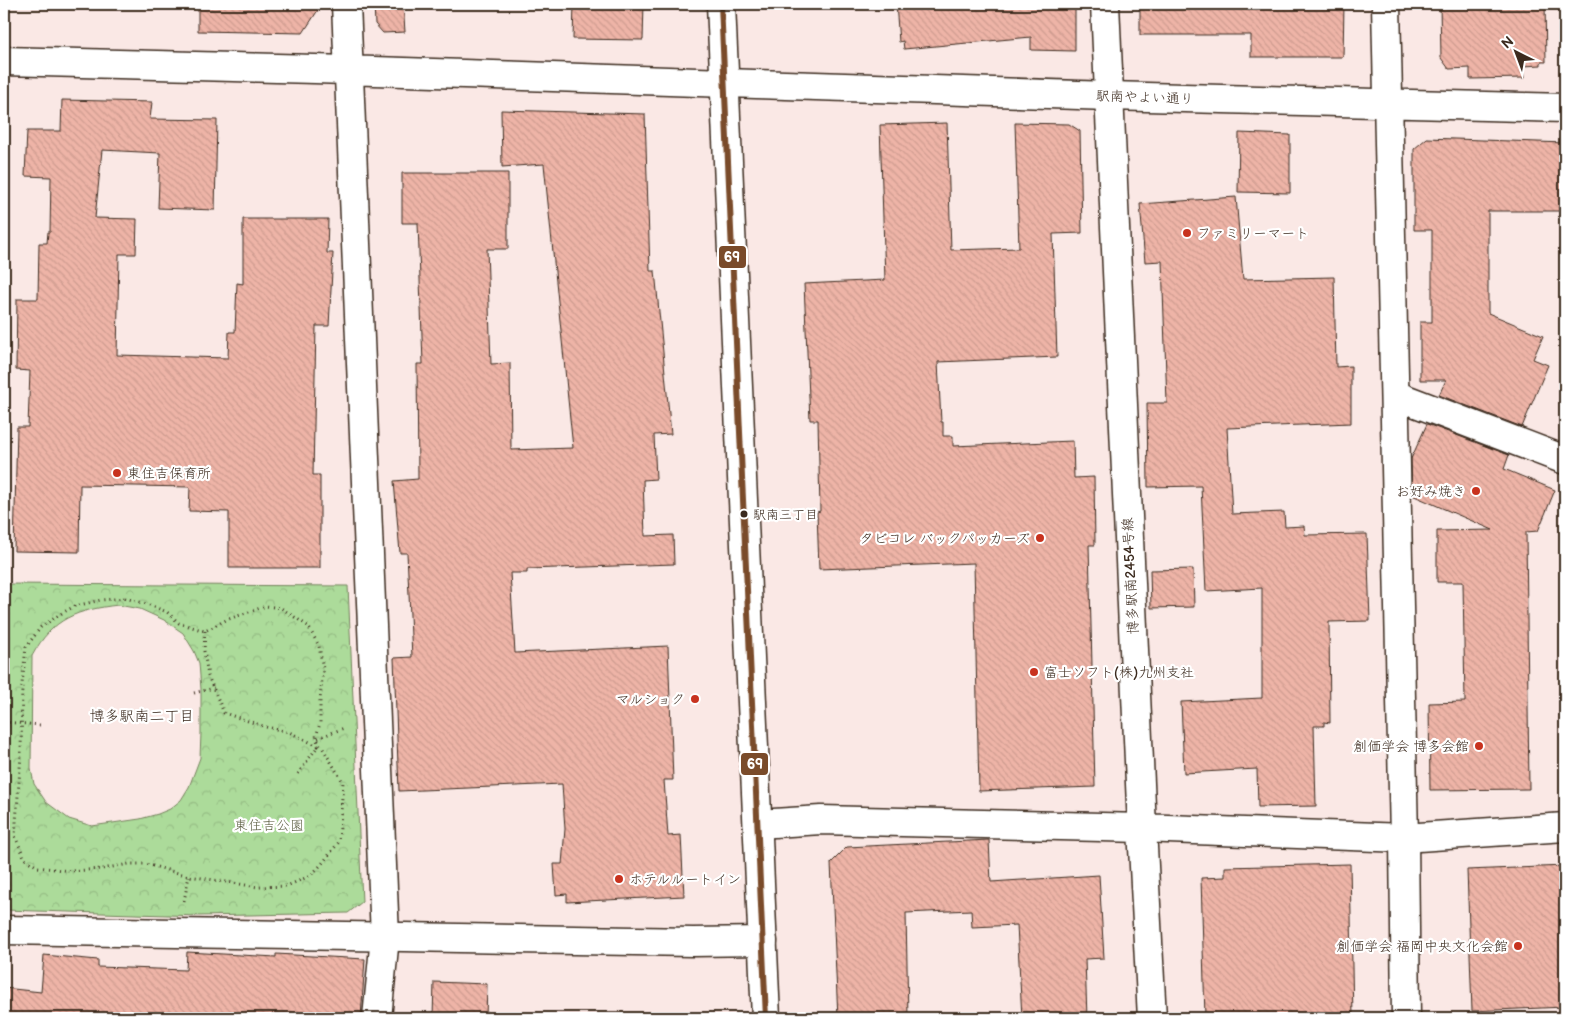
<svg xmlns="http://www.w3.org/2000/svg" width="1569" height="1022" viewBox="0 0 1569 1022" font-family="'Balsamiq Sans','Klee One',sans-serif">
  <defs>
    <pattern id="forest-crowns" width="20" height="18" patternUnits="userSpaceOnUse" patternTransform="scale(1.25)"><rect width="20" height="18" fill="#acdb9a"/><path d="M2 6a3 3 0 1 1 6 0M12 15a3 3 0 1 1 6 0" fill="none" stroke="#95bc84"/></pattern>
    <pattern id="building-back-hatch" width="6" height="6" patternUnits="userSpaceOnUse" patternTransform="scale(1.25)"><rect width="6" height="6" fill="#eeb4a7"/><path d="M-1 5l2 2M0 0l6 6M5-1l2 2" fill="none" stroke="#cd9b8f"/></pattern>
  </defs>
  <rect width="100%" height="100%" fill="#fae8e5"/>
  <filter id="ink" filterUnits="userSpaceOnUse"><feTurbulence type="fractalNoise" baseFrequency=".02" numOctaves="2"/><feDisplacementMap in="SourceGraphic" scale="10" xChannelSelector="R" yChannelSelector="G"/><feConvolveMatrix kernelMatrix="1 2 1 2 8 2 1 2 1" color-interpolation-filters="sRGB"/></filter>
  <g filter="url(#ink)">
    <!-- forest -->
    <path fill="url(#forest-crowns)" stroke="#74825c" fill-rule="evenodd" d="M4,584l344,2 14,316 -14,11 -148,3 -196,-6zM118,605l22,4 24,11 19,13 11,18 5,12 2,26v44l-1,25 -11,29 -8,13 -11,9 -12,5 -18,5 -48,7 -23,-7 -23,-17 -12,-18 -3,-15 1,-113c21,-39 46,-46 86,-51z"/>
    <!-- building -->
    <path fill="url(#building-back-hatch)" stroke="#3b2a1e" d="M198,4h124l-19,29 -105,-2z
      M374,4h29l2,28 -22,1 -8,-9z
      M574,4h70l-1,36 -70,-1z
      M896,4h179v47l-44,-1v-13l-127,12 -1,-8 -4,1z
      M1140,4h204l-1,53h-92v-22h-111z
      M1440,4h105l1,58h-5v3l-18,1 1,12 -54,1v-11l-21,1 -8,-11z
      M62,100l90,2 -2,17 67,1 -2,90 -57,-2 2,-55 -58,-3 -7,68 42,1 -1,35h-17l-2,101 111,3 1,-26h6l2,-49 6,1v-65h85l-1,34h6l-4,73h-13l-3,149h7v93h-91v-56l-40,-1 1,-24 -110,-2 -1,67 -65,-1 3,-124h11l2,-56 -14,-1 1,-71h21l1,-56h8l1,-11h2l1,-55 -26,-1 2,-45h34z
      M501,110l144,4 5,157h5l16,163 -17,1 2,44 -13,1 2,56 28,-1 1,29 -147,5v4h-17l5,80 153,-7 5,134h-9l4,56 13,-1 3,61 -117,6v-8l-11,1 -2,-31h8l3,-35 -3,-45 -163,7 -5,-133 18,-1 -5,-104h-7l-6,-72 24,-2 -1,-115h6l-5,-141h-16v-50h106v76h-21l4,115 19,-1 1,87 62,-2 -29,-284 -42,3z
      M947,123l4,127 68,-2 -4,-125 54,1 11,7 2,102 -29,1 4,123 -119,5 3,60h2v14h10v10l120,-5 1,37 20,-1 1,68h-6l6,242 -116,4 -5,-228 -155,6 -2,-57 3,-1 -2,-91h-8l-6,-136 81,-4 -5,-155z
      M1239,133l51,2v58l-52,-1z
      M1427,138l138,5v68h-77v102l55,23 -10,23 15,6 -26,62 -83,-32 7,-15h-26v-58h12v-92h-18v-81z
      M1236,197l7,82 91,-2 2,90 15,-1v57l-124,5 5,86 52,-2 1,15 19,-1 1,9 62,-1 3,87 -41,1 1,101 -6,-1v4h-10l2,80 -58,1 -1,-38 -73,4 -3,-71 81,-4v-110l-56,3 -5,-105 -53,1 -1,-84h20l-5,-142 -17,1 -5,-58z
      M1427,424l82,31 -5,14 51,21 -17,41 -12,1 3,257 -99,1 -1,-87 36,-1 -2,-120h-26v-51l56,-1 -81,-35 -1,-36z
      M1193,569l1,38 -43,1 -1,-38z
      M989,840l2,42 108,-7 5,83 -19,1 2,59h-65l-5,-93 -45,2 -1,-17 -65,3 2,105h-70l-7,-155 16,-16z
      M1350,864l3,154h-148l-4,-140 24,-1v-10z
      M1565,866v141l-93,4 -5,-141z
      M187,952l89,5v-3l89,5 -4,59h-65v-2l-71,-3v5h-221v-30l37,4 3,-37 54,5v7l88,3z
      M434,982l53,2 -1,34h-53z"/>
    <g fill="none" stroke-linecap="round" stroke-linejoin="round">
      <defs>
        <path id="minor" d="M1105,4l37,824 10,190
          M1395,395l170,65
          M758,824l63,-4 321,8 262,10 161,-11
          M4,930l689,12 70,-1"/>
        <path id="tertiary" d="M346,4l39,933 -8,81
          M1386,4l18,834 2,180
          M4,61l311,8 794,27 456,12"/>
        <path id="secondary" d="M721,4l45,1014"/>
      </defs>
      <!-- minor casing -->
      <use href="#minor" stroke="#3b2a1e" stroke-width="31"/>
      <!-- tertiary casing -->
      <use href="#tertiary" stroke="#3b2a1e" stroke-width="31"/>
      <!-- secondary casing -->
      <use href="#secondary" stroke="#3b2a1e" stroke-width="31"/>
      <!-- path -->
      <path stroke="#3b2a1e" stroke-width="3" stroke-dasharray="1 4" stroke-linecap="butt" d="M125,598l22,6 20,8 12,11 26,8 21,-11 40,-14 15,2 27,18 11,20 4,23 -3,31v23l-4,14 27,45 -4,60 -18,23 -11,11 -23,10 -29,1 -69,-11 -43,-12h-17l-27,5 -32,2 -32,-4 -13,-8 -10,-23 6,-81 1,-71 4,-37 15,-20 21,-14 13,-7 26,-6z
        M205,631l-1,20 4,25 16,37 42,14 23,5 29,14 -1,-8
        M194,693l20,-5
        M4,722l36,3
        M318,738l26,-10
        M298,774l20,-28
        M184,901l5,-25"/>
      <!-- minor -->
      <use href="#minor" stroke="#fff" stroke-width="28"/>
      <!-- tertiary -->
      <use href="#tertiary" stroke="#fff" stroke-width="28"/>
      <!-- secondary -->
      <use href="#secondary" stroke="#fff" stroke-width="28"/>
      <defs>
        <path id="bus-1" d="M721,4l45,1014"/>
      </defs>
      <!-- bus-1 casing -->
      <use href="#bus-1" stroke="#fff" stroke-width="10"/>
      <!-- bus-1 -->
      <use href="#bus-1" stroke="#7a4b2a" stroke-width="6"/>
    </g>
  </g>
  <!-- markers -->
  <g fill="#c8321e" stroke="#fff" stroke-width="2">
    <circle cx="1187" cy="233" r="5"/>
    <circle cx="117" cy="473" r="5"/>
    <circle cx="1476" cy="491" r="5"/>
    <circle cx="1040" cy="538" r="5"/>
    <circle cx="1034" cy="672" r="5"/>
    <circle cx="695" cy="699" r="5"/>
    <circle cx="1479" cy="746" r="5"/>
    <circle cx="619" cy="879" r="5"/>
    <circle cx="1518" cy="946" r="5"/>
  </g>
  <circle fill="#3b2a1e" stroke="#fff" stroke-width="2" cx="744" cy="514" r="4.5"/>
  <g text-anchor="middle" stroke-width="4.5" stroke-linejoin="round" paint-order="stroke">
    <!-- bus labels -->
    <g font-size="13" fill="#3b2a1e" stroke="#fff" text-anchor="start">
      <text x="753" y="519">駅南三丁目</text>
    </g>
    <!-- street labels -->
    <g font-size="14" fill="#3b2a1e" stroke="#fff">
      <text transform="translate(1145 97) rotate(2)" y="5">駅南やよい通り</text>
      <text transform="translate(1130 576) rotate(-93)" y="5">博多駅南2454号線</text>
    </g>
    <!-- poi labels -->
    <g font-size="14" fill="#3b2a1e" stroke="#fff" text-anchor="end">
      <text x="1197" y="238" text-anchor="start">ファミリーマート</text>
      <text x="127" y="478" text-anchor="start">東住吉保育所</text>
      <text x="1466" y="496">お好み焼き</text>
      <text x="1030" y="543">タビコレ バックパッカーズ</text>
      <text x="1044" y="677" text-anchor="start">富士ソフト(株)九州支社</text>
      <text x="685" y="704">マルショク</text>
      <text x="1469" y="751">創価学会 博多会館</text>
      <text x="629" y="884" text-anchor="start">ホテルルートイン</text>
      <text x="1508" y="951">創価学会 福岡中央文化会館</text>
    </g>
    <!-- park labels -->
    <g font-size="14" fill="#5d5f43" stroke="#fff">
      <text x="269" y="830">東住吉公園</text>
    </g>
    <!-- neighbourhood labels -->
    <g font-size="15" fill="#3b2a1e" stroke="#fff">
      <text x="142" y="721">博多駅南二丁目</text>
    </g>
  </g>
  <g stroke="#fff" stroke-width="2">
    <rect x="718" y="245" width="29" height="24" rx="5" fill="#7a4b2a"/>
    <rect x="740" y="752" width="29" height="24" rx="5" fill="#7a4b2a"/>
  </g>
  <g font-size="14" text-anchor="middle" font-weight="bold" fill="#fff">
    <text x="732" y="262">69</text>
    <text x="755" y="769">69</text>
  </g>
  <!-- margin -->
  <rect width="1569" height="1022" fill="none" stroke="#fff" stroke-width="20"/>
  <rect x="10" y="10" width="1549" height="1002" fill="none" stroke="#3b2a1e" stroke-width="2" filter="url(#ink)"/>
  <!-- north arrow -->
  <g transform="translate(1516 52) rotate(318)" stroke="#ffffff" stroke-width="4" paint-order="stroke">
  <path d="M0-4L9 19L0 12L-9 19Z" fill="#3b2a1e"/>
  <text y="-8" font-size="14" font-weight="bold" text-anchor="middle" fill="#3b2a1e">N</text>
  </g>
</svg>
